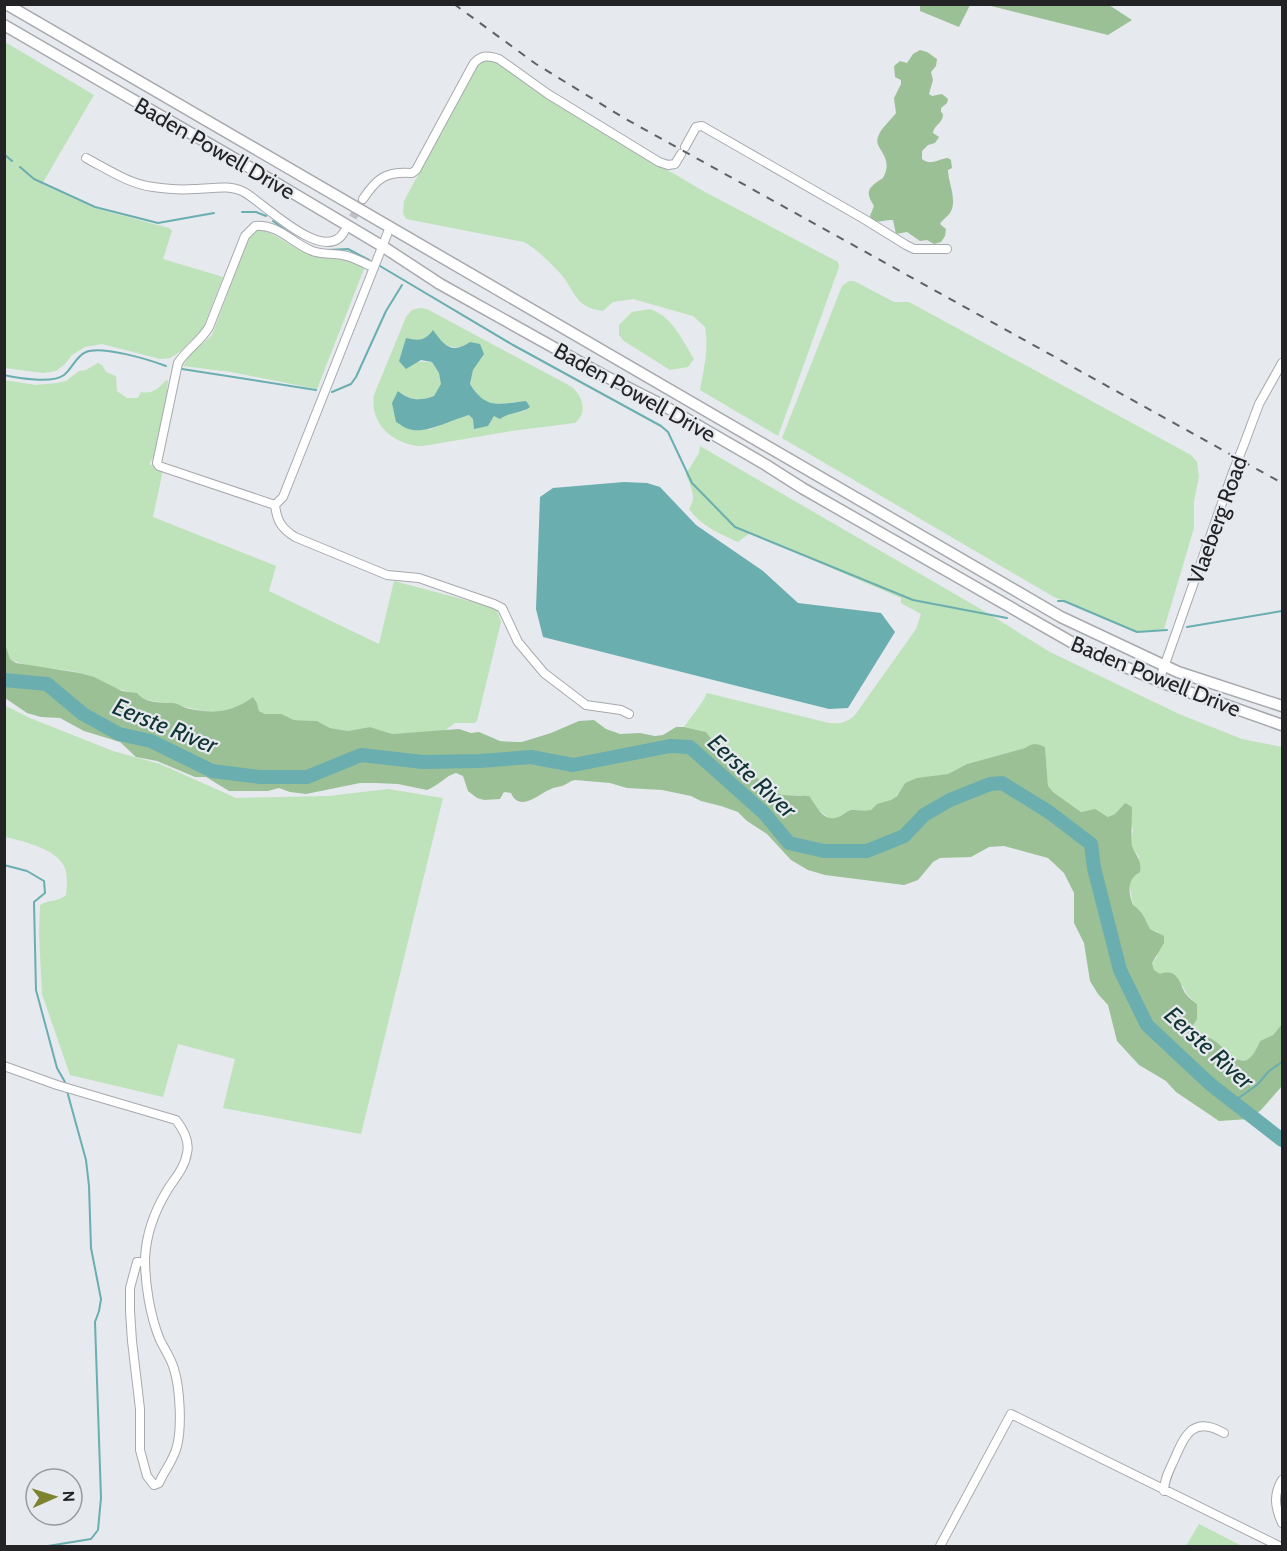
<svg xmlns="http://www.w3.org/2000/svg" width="1287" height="1551" viewBox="0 0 1287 1551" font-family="Cabin,sans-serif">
  <rect width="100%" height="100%" fill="#e6e9ee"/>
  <!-- green -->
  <path fill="#bee2b9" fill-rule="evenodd" d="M5,42l89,53 -52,89 52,24 75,20 3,3 -9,28 60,18 -20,51 -22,23 -11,7 -10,1 -58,-15 -17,3 -13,8 -7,9 -9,7 -13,2 -38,-5z
    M483,59h10l166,106 46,27 133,70 1,5 -61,169 -78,-46c4,-22 9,-42 5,-63l-12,-11 -60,-17 -20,3 -10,9c-30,-4 -27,-21 -44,-39 -10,-10 -22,-23 -35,-30l-118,-23 -3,-6 1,-12 75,-138z
    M259,229c18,5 33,19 51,26 17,7 39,-1 54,14l-47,120 -86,-17 -48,-6 8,-12 21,-19 38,-100z
    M849,281h5l40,21h15l282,153 6,7 2,15 -5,24v27l-30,101 -26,3 -84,-35 -272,-159 60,-152z
    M420,308l7,1 145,78c11,10 16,26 3,36l-64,8 -88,15c-28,0 -54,-22 -49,-51l32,-78 6,-7zM428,338c12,3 20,10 33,10l12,22 -3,14c16,27 28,19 56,17l-1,10 -31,5 -6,10h-6l-13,-11 -20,5 -20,10 -31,-39c12,10 22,10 36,5l8,-12 -3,-11 -7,-11 -33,-1 7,-22 13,2z
    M650,309c23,8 32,31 44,50l-6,8 -18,3 -46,-29 -5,-6v-10l13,-13z
    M98,363l4,2 4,7 10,4 1,15 10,7h11l3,-6c11,2 16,-2 24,-11l3,-1c-2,25 -4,65 -19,84l14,6 -10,47 123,49 -7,25 110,53 15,-63 102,27 5,14 -24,99 -3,2h-19l-11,8 -52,3 -22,-7 -22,4 -18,-3 -13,-7 -23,-1 -14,-6h-15l-6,-3 -2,-8 -4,-6c-27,20 -47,16 -78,7 -10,-3 -21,-1 -31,-5 -4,-1 -8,-4 -12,-6 -5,-3 -12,-3 -17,-5 -12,-6 -22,-11 -34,-15 -22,-6 -51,-3 -71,-14l-6,-19v-260l32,5 21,-2 9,-2 13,-10 7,-1z
    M700,446l284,165 66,41 129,62 63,25 40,8v277l-9,11 -13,6c-15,35 -24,16 -45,0 -8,-6 -17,-6 -22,-16l4,-21 -11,-11 -3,-7 -29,-15 -2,-8 5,-6 1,-25 -8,-3c-5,-10 -6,-18 -17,-24l-4,-23 5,-6 5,-19 -8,-12 2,-15 -8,-27 -10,11 -7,3c-8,-6 -17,-8 -27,-5l-28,-20 -5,-6 -3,-39c-8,-4 -13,-4 -20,1l-58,16 -19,10 -43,9c-4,6 -8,14 -14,17 -8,4 -13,3 -20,10h-22l-13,8h-7l-12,-9 -3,-7 -13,-7h-19l-14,-7 -23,-21 -7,-3 -18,-14 -14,-18 -22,-5c8,-12 17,-21 23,-34l122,30c12,1 17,0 26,-8l61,-86 5,-15 -20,-11v-5l-151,-65 -12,9c-18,-8 -37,-16 -49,-33 9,-13 1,-22 -3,-35l13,-21z
    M4,705l26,13 83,33 47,13 76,34 92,-2 60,-7 55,9 -82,336 -138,-26 12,-49 -57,-15 -15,53 -93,-22 -28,-81 -3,-60 1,-29c9,-6 17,-2 26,-10 1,-9 2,-21 -2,-29 -9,-18 -42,-25 -59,-29z
    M1199,1524l41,21 2,1h-56z"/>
  <!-- forest -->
  <path fill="#9bc096" d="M920,5v-1l50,1 -11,22 -39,-16z
    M987,5h122l23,15 -24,15z
    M920,50l7,2 10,7 -1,7 -5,6 2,8 -4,14 3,2 10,-2 6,5 -1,4 -6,5v4l2,2c0,10 -9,10 -10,19l6,4 -4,6 -7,2 -6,6v8c9,7 16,0 26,-1l3,2 1,8 -4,2c0,12 10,31 2,43 -3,4 -7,6 -10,11l6,5 -1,7 -4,6 -7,2 -7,-4 -7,1 -13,-9 -11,2 -3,-14c-10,-1 -17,6 -23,-4l4,-10c-10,-15 -5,-19 9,-28 12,-22 -10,-29 -5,-41 2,-8 13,-17 18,-24l-2,-15 7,-14v-4l-6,-3 -1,-11 6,-5 7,2 6,-9z
    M4,640l6,19 6,4 64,10 14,4 28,14 15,2c9,11 22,9 35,10 6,0 12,5 18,6 25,5 43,3 63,-12l4,6 2,8 6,3h16l13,6 23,1 13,7 18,3 22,-4 22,7 67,-5 12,4 8,-1 21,9 15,1h7l29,-9 28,-12 15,-1 12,9 14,5 20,-1 15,3 8,-1 13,-8h8l22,5 14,18 18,14 7,3 23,21 14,7 27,1c8,9 13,27 29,21 5,-2 8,-6 13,-7 7,0 13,1 20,0l6,-6 14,-4 6,-4 8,-13 12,-5 31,-4 19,-10 58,-16c7,-5 12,-5 20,-1l3,39 5,6 28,20 14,-3 13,8 7,-3 10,-11 7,4c0,6 -1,37 0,39 4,10 10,14 8,26 -13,7 -12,20 -7,33 10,6 12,14 17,24l14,7v7l-12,20 2,7 6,4c17,-6 19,7 25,19 3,4 8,8 12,11v15l-4,6c5,10 14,10 22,16 21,16 30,35 45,0l13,-6 9,-11v62l-21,24 -12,9 -30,2 -43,-29 -10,-11 -27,-16 -22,-24 -9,-36 -10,-11 -8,-13 -6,-38 -10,-20v-30l-10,-20 -16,-15 -44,-12 -15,1 -18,10 -31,1 -7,4 -15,18 -14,5 -79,-10 -17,-5 -17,-10 -24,-26 -20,-13 -9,-9 -17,-6 -20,-5 -10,-5 -29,-6 -35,-2 -17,-5 -35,-3c-6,1 -7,4 -13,6 -3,1 -6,1 -9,2 -12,4 -33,26 -42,5l-7,-1 -4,7 -16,1 -7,-2 -9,-7 -5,-15 -7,-3c-11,3 -18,13 -29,17l-29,-6 -23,-1h-15l-54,11 -16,-2 -11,-4 -11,3h-39l-23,-14h-11l-38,-16 -21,-4 -16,-15 -36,-11 -24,-13 -19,-1 -14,-4 -22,-15z"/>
  <!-- water -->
  <path fill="#6aaeaf" d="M433,330c11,15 18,25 37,12l10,2 4,10 -11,16 -3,14c16,26 29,20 56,17l4,6c-9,7 -22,5 -30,12l-6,-3 -6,10 -14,3 -1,-10 -4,-4c-16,4 -45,20 -60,14 -5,-1 -9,-5 -13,-7l-4,-19 6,-12c12,10 22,10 36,5l7,-12 -2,-11 -7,-11 -11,-2 -15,9 -7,-8 7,-23c13,3 19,3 27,-8z
    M624,482l23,1 13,4 36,38 67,46 35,32 83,10 14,19 -47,76 -19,1 -286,-72 -7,-28 4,-112 13,-9z"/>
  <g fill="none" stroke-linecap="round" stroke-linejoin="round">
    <!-- stream -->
    <path stroke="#6aaeaf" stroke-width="2" d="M4,154l8,7
      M20,167l14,12 61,28 63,16 56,-10
      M242,212h14l10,4
      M273,221l29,21
      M327,250l21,-1 21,11
      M380,266l133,79 148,81 7,6 24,51 43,44 178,73 94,18
      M182,369l134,21
      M4,375c14,3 48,9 60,0 8,-6 12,-19 22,-23 15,-7 64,8 80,14
      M332,392l19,-8 5,-7 30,-66 16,-26
      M1058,601h6l73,31 30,-2
      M1187,627l95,-16
      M4,865l23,6 17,10 1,12 -11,9 2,88 21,78 8,14
      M1233,1102l24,-17 12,-14 13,-9
      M48,1546l43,-7 7,-9 3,-32 -6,-176 4,-11 2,-12 -10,-51 -2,-62 -3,-26 -19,-69"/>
    <!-- river -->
    <path stroke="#6aaeaf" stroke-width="14" d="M4,680l43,4 36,30 36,20 32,7 61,30 48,6h47l54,-22 62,7 57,-1 51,-4 42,8 97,-19 20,1 74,66 25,30 35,8h43l37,-15 20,-21 26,-15 40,-16 12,-1 47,29 42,32 3,24 26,102 27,55 63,59 72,56"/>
    <!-- street-tunnel -->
    <path stroke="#bfc1c6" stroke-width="8" stroke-dasharray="8 4" stroke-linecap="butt" d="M347,228l16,-29"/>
    <defs>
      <path id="street" d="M685,147l11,-20 6,-1 162,93 42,26 8,4h33
        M86,158c21,11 43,26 67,29 14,2 28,3 41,2 18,0 34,-5 50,3 20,11 81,74 100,40
        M363,199c14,-21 23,-28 49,-26l4,-3 58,-107c8,-8 14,-8 25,-4l49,35 111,68 9,3 7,-1 6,-10
        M390,227l-107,270 -8,8c2,16 6,23 20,32l92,38 32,3 75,26 8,4 16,34 26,31 42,32 35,5 8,4
        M1243,447l16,-43 23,-41
        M275,505l-116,-39 -2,-3 21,-100c9,-14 23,-22 31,-36l36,-91 10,-10c23,-2 36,16 55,24 10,5 21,3 32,5 10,1 21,8 31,12
        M1159,681l74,-209
        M4,1066l53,19 119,35c7,9 14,21 11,33 -2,14 -12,25 -19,36 -13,21 -22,45 -23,70 0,25 5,57 15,81 5,10 11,18 14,29 6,19 8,58 3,77 -3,14 -13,25 -18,37l-5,2 -7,-9 -7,-26v-41l-8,-68 -2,-30v-23l7,-26h8
        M1282,1480c-9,15 -7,27 0,43
        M1164,1491c0,-11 5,-20 10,-31 11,-25 19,-45 50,-27
        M940,1546l71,-132 268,132"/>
      <path id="secondary" d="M6,4l1055,613 117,55 104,34
        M4,25l257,149 121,72 58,38 163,91 63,32 100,58 36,23 285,163 79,33 116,41"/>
    </defs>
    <!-- street casing -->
    <use href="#street" stroke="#a7a9ae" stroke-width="10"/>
    <!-- secondary casing -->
    <use href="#secondary" stroke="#a7a9ae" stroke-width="13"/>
    <!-- street -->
    <use href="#street" stroke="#fff" stroke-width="8"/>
    <!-- secondary -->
    <use href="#secondary" stroke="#fff" stroke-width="10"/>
    <!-- rail -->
    <path stroke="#606164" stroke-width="2" stroke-dasharray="8 8" stroke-linecap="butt" d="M454,4l82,60 88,54 658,365"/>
    <defs>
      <path id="street-bridge" d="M1233,472l10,-25"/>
    </defs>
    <!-- street-bridge casing -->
    <use href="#street-bridge" stroke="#a7a9ae" stroke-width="10" stroke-linecap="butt"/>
    <!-- street-bridge -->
    <use href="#street-bridge" stroke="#fff" stroke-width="8"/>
  </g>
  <g text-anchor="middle" stroke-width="4.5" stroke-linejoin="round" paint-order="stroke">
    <!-- street labels -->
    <g font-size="22" fill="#232325" stroke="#e6e9ee">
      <text transform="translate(215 148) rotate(30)" y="8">Baden Powell Drive</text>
      <text transform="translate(635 392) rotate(29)" y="8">Baden Powell Drive</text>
      <text transform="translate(1217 520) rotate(-70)" y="8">Vlaeberg Road</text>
      <text transform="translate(1156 676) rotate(22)" y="8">Baden Powell Drive</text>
    </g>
    <!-- water labels -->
    <g font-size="24" font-style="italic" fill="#103333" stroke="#e6e9ee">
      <text transform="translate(165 726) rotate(22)" y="8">Eerste River</text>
      <text transform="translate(752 776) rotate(43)" y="8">Eerste River</text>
      <text transform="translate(1209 1048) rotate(42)" y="8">Eerste River</text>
    </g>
  </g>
  <!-- border -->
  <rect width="1287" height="1551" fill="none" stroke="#232325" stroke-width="12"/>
  <!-- north arrow -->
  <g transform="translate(54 1497) rotate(87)"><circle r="28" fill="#e6e9ee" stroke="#989a9e" stroke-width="1.5"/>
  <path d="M0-4.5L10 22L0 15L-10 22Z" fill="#7c822d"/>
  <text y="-9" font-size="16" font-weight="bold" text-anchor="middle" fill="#232325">N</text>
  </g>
</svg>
